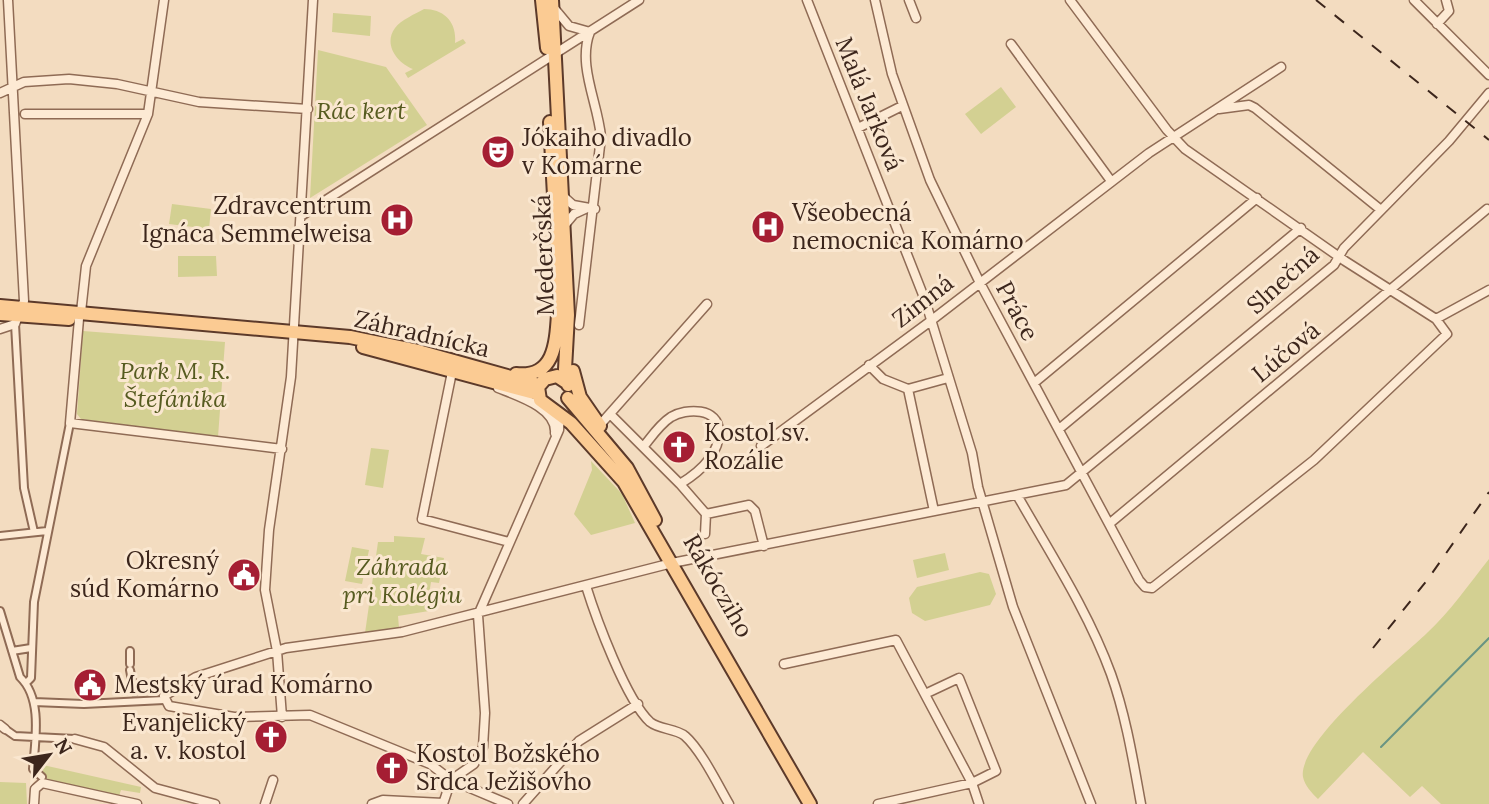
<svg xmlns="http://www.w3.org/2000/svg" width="1489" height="804" viewBox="0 0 1489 804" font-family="Lora,serif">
  <rect width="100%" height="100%" fill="#f3dcc0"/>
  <!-- green -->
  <path fill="#d3d092" d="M424,9c20,0 33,13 31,34l8,-4 3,4 -58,35 -3,-5 8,-4c-16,-6 -30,-25 -18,-41 6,-8 20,-14 29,-19z
    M333,13l38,3 -1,20 -38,-4z
    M318,50l68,17 41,58 -117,73z
    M1001,87l15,20 -35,27 -16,-20z
    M172,204l39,5 -2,20 -40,-5z
    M178,256h38l1,20 -39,1z
    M83,331l142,11 -7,95 -137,-18 -4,-5z
    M371,448l18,2 -6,38 -18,-3z
    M591,461l31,33 13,29 -44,12 -17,-21 18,-44z
    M394,536l31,2 -4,16 23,4 -5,25 -8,-1 -4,25 2,4 -31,5 1,12 -34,5 13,-91h16z
    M352,547l17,3 -7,34 -17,-3z
    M945,553l4,17 -32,8 -4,-18z
    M1489,559v245h-48l-19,-18 -12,11 -47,-45 -45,47c-7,-7 -13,-13 -15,-22 -6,-35 99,-120 124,-144 23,-21 42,-49 62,-74z
    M980,572l9,2 7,20 -6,11 -65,16 -13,-8 -3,-15 8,-11z
    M43,765l98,22 -1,6 -19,-3 -2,6 -67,-15 -9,-5z
    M0,782l26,1 1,21h-27z"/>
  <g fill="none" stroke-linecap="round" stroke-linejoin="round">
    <!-- stream -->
    <path stroke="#699483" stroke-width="2" d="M1381,747l108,-109"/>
    <!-- pedestrian-tunnel -->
    <path stroke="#ceb89f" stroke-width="6" stroke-dasharray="6 3" stroke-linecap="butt" d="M133,686l2,11"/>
    <defs>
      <path id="pedestrian" d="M15,324l9,164 10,44
        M0,536l47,-5
        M0,611l20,66c23,22 15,64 13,92l9,8
        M12,651l19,-3
        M130,664v-13
        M130,670l3,16
        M26,683l5,-5 3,-76 36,-179
        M34,702l50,2 80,-4
        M5,729l10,7 60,3"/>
      <path id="minor" d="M807,0l118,300 47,153 6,34 35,120 78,197
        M875,0l17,74 38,106 49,101 160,299 6,7 7,1 162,-128 133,-126 -11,-15 -91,-58 -160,-112 -18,-19 -97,-130
        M909,0l7,18
        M1414,0l75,75
        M554,8l15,18 21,6
        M1437,24l12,-13 -3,-11
        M1011,44l100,137
        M0,93l24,-11 45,-3 48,5 82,18 109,7
        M1219,109l30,-4 6,3 126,102
        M25,114h123
        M858,128l44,-22
        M563,196l10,9 22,4
        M301,216l338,-216
        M564,226l10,-12 13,-6
        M81,312l5,-46 62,-152 16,-114
        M79,319l-9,104 212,26
        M1436,319l53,-29
        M579,325l22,-188c-3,-34 -24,-72 -11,-105
        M0,329l15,-5 9,-23 -16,-301
        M869,365l14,14 25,10 26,122
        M452,372l-30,147 87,23
        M1034,383l223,-185
        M498,388c20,8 59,20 57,45
        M908,389l40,-11
        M610,414l70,70 26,30
        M599,426l108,-122
        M1059,429l242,-201
        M644,446c8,-10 16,-22 27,-29 15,-9 48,-10 48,15 0,23 -21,41 -39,52
        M761,446l167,-123 221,-170 132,-86
        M1017,495c33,58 71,116 94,179 15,42 22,86 30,130
        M706,514l43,-9 6,6 9,35
        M1109,524l378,-315
        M705,534l1,-20
        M586,586c10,32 40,114 64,136 10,8 25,6 35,14 16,14 33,49 44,68
        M784,664l112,-24 76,143 7,21
        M282,717l-5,-66 -12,-61 4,-60 22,-153 22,-377
        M0,725l5,4
        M75,739l29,8 51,41 60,16
        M451,780l23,-16 9,-17 2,-34 -7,-98 81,-185 1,-15
        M34,804l1,-15 7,-6 95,21
        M265,804l8,-24
        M372,804l11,-4 60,3
        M443,804l8,-24
        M508,804l-57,-24 -21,-16 -120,-49 -76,2 -65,-11 -5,-10 32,-19 90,-29 116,-16 270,-69 394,-78 268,-220 10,-17 105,-107 40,-48
        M523,804l56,-63 59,-37
        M878,804l94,-21 24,-12 -37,-93 -34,16"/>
      <path id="primary" d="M542,0l5,48
        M552,0l16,315 -3,54 3,16
        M550,122l11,202
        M0,306l350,31 68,14 121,34
        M0,314l69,5
        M363,347l175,47
        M573,371l7,26 20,29
        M516,374c38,4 40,-29 42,-60
        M566,382l-9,-6 -12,3 -7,8 2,13 31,23 53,59 186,322
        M568,398l59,70 28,52"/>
    </defs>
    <!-- pedestrian casing -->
    <use href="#pedestrian" stroke="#8f6b55" stroke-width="10"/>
    <!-- minor casing -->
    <use href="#minor" stroke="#8f6b55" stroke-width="11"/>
    <!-- primary casing -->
    <use href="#primary" stroke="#5c3a2a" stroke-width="16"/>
    <!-- pedestrian -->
    <use href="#pedestrian" stroke="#fdead4" stroke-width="6"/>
    <!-- minor -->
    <use href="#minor" stroke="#fdead4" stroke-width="8"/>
    <!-- primary -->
    <use href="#primary" stroke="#fbcb93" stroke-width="12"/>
    <!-- rail -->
    <path stroke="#3c261c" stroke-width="2" stroke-dasharray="12 12" stroke-linecap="butt" d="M1316,0l173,140
      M1373,648l55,-69 61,-87"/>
  </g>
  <!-- icons -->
  <defs>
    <symbol id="theatre-disc" viewBox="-11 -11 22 22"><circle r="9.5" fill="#a51e33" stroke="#fae7d0"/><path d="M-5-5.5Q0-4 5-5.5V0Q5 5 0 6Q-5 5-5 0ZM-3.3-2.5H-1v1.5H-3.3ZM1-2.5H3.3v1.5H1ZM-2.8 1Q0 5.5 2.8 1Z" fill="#fff"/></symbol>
    <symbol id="hospital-disc" viewBox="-11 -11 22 22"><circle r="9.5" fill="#a51e33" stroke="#fae7d0"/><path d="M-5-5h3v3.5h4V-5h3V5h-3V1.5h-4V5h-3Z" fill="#fff"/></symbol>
    <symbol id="church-disc" viewBox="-11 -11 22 22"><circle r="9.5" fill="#a51e33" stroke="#fae7d0"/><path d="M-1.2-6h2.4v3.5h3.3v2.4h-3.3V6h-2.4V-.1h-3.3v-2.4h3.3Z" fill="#fff"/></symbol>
    <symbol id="civic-disc" viewBox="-11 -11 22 22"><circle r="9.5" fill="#a51e33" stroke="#fae7d0"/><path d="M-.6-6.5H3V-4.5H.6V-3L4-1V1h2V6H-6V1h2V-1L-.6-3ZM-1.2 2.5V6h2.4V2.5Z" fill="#fff"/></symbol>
  </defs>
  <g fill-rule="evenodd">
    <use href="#theatre-disc" x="479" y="133" width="38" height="38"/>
    <use href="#hospital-disc" x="378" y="201" width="38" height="38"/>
    <use href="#hospital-disc" x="749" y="208" width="38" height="38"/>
    <use href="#church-disc" x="660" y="428" width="38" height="38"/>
    <use href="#civic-disc" x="225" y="556" width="38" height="38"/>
    <use href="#civic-disc" x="71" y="666" width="38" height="38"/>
    <use href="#church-disc" x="252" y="718" width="38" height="38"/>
    <use href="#church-disc" x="373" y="749" width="38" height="38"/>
  </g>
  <g text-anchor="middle" stroke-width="6" stroke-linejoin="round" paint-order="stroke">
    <!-- street labels -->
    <g font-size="24" fill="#3c261c" stroke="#fae7d0">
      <text transform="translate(869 104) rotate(68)" y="8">Malá Jarková</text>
      <text transform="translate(544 255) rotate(-92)" y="8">Mederčská</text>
      <text transform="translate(1283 280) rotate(-42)" y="8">Slnečná</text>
      <text transform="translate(923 301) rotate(-38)" y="8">Zimná</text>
      <text transform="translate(1017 311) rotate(62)" y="8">Práce</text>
      <text transform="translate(422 334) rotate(13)" y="8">Záhradnícka</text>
      <text transform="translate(1286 352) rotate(-40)" y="8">Lúčová</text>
      <text transform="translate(718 586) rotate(60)" y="8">Rákócziho</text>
    </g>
    <!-- park labels -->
    <g font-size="24" font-style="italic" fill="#565b20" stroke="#fae7d0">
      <text x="361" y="119">Rác kert</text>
      <text x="175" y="379">Park M. R.<tspan x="175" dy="28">Štefánika</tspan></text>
      <text x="402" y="575">Záhrada<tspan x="402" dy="28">pri Kolégiu</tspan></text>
    </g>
    <!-- poi labels -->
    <g font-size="24" fill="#3c261c" stroke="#fae7d0" text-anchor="start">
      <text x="522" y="146">Jókaiho divadlo<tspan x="522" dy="28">v Komárne</tspan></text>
      <text x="372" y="214" text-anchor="end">Zdravcentrum<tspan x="372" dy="28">Ignáca Semmelweisa</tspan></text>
      <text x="792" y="221">Všeobecná<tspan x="792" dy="28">nemocnica Komárno</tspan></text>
      <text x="704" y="441">Kostol sv.<tspan x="704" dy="28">Rozálie</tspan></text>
      <text x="219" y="569" text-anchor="end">Okresný<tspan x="219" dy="28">súd Komárno</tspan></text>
      <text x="114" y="693">Mestský úrad Komárno</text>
      <text x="246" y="731" text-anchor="end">Evanjelický<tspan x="246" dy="28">a. v. kostol</tspan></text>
      <text x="416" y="762">Kostol Božského<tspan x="416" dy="28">Srdca Ježišovho</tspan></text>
    </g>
  </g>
  <!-- north arrow -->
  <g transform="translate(49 755) rotate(59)" stroke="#fae7d0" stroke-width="5" paint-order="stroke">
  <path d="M0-5L12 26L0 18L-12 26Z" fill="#3c261c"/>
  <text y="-10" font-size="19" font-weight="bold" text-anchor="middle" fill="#3c261c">N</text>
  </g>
</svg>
